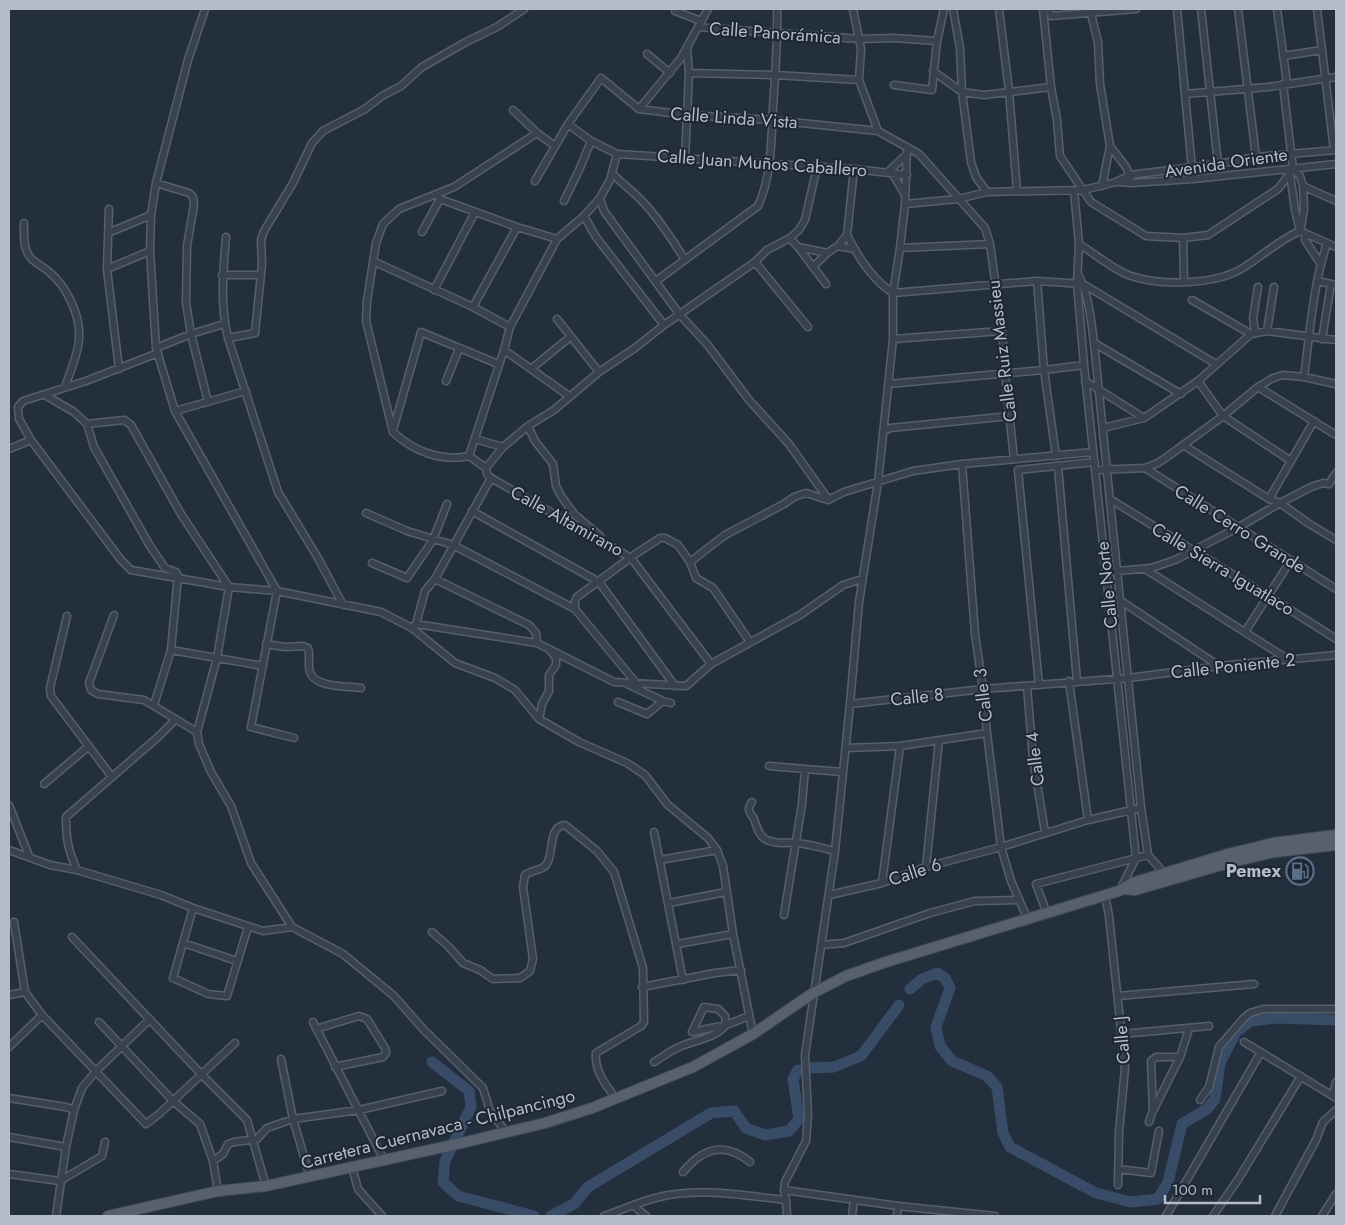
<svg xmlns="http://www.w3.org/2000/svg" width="1345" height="1225" viewBox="0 0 1345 1225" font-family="Jost,sans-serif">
  <rect width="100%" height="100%" fill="#242f3e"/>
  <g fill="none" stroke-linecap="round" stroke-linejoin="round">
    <path stroke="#394c67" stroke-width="11" d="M910 989 922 979 937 973 945 978 950 988 936 1027 940 1046 952 1061 987 1076 997 1087 1003 1133 1010 1147 1096 1193 1131 1202 1158 1199 1168 1182 1182 1124 1207 1109 1215 1099 1220 1063 1236 1032 1251 1021 1276 1018 1336 1020
      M432 1062 469 1091 471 1107 445 1161 443 1182 458 1196 534 1216
      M809 1068 834 1067 861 1056 899 1005
      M551 1216 574 1204 588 1187 711 1113 734 1111 746 1128 765 1135 789 1131 799 1119 793 1079 798 1070"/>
    <g stroke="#565f6c" stroke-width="9">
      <path id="minor" d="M205 9 188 60 156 183 151 215 150 251 156 348 175 411 277 591 251 727 294 738
        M853 9 861 49 859 80 878 131 919 154 985 228 990 244 1002 331 1005 373 1014 459
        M953 9 960 48 962 92 971 162 976 177 987 192
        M999 9 1009 91 1017 191
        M1043 9 1051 87 1057 120 1060 156 1091 202 1146 236 1183 238 1208 235 1278 189 1293 169
        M1049 9 1051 16 1136 9
        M1177 9 1193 179
        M1201 9 1218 164
        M1238 9 1256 157
        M1277 9 1287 83
        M1317 9 1334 150
        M675 11 701 21
        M1091 14 1098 42 1100 84 1110 146 1102 186
        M698 27 860 39 894 38 937 41
        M647 54 670 73
        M1283 56 1322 50
        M933 71 962 92 984 95 1051 87
        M689 73 775 75 859 80
        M1283 84 1293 169
        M894 85 932 90 937 41 944 9
        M1185 94 1268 87 1336 77
        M639 109 681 58 708 9
        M513 110 537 133 555 146
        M568 124 591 141 617 154 854 169 907 175
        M1110 146 1126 167 1131 180
        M685 158 689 73 687 48
        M1293 169 1300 176 1303 186 1336 201
        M888 172 907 154
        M612 173C621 183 632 190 641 200 658 217 672 239 685 260
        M892 173 905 195
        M1290 174 1295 210 1300 231
        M535 181 568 124 601 78 639 109 687 115 772 120 878 131
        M1118 182 1131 183 1193 179 1336 164
        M156 183 189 193 193 197 194 205 187 246 186 303 191 334 208 402
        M1074 191 1079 244 1077 283 1084 365 1136 858 1120 890
        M437 194 440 199 517 227 557 239
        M600 198 604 211 680 315 707 344 749 400 789 444 828 499
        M564 201 580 168 591 141
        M905 204 958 199 987 192 1083 190 1116 182 1130 175 1218 164 1256 157 1336 150
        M109 209 107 269 119 369
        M584 216 596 237 664 325
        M24 223C24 233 23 245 28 254 32 262 41 265 48 271 66 285 81 315 79 339 78 355 70 372 65 387
        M1301 227 1304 209 1303 186
        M422 232 440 199
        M108 233 151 215
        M1305 233V240L1320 263
        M847 235C858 257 872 280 893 293L1037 281 1083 284 1216 364
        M226 237C223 272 220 305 228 338L278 492 318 558 343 605
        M790 238 798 247 827 253
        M1183 238 1184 282
        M1079 244C1094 253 1115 271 1131 276 1161 286 1215 285 1243 268 1262 256 1279 240 1300 231L1336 247
        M838 246 855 249
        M798 247 826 284
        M900 248 990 244
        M375 262 473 307 510 327
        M755 262 808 327
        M813 267 827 253 838 246 847 235 854 169
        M107 269 150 251
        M1078 274C1089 295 1091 320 1094 343L1141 808 1148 855 1164 873
        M222 275H260
        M656 281 758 206C772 175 771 142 773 108 775 75 778 42 777 9
        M1037 281 1044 370 1056 456
        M1317 281 1336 285
        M434 290 475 212
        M1192 300 1251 334
        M473 307 517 227
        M557 319 599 372
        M1267 331 1274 287
        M1255 333 1253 318 1258 287
        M228 338 255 333 262 264 261 240 264 231 293 183 312 143 323 131 365 109 382 96 401 86 422 67 466 42 497 27 524 9
        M893 339 1002 331
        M1322 339 1331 284
        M1094 343 1181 394
        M156 348 191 334 224 324
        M504 350 569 396
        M158 353 86 381 23 401 18 407 19 419 31 440 121 560 131 570 229 587 277 591 381 612 412 628 455 663 495 678 515 690 539 719 579 742 627 763 645 775 668 805 708 838 717 850 723 866 733 934 753 1034
        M531 369 570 337
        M1304 377C1310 332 1313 286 1327 243
        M446 381 459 349
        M1085 381 1144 418
        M1198 381 1223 416 1291 461
        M888 384 1044 370 1084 365
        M1258 387 1336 435
        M45 395 74 412 87 424 94 447 150 546 165 568 176 572 178 575 171 650 154 705
        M175 411 246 391
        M87 424 124 420 131 425 181 514 229 587 217 658 197 732 199 744 211 772 231 806 251 863 292 927
        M528 426 535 441 553 464 556 486 561 496 575 515 600 536
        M1103 428 1144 418 1198 381 1251 334 1267 331 1336 340
        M393 430 421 332 498 364
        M883 432 890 428 1010 416
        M475 439 503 447
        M1183 445 1269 499 1280 503 1308 523 1336 540
        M9 449 31 440
        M469 456C441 462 413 451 393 432L366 321 367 301 376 243 383 224 399 209 454 187 537 133
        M469 456 504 350 510 327 557 239 584 216 600 198 610 180 617 154
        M469 456 486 468
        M962 464 975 634 983 689 987 733 1001 847 1011 881 1028 920
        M1058 467 1077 681
        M1145 468 1336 589
        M1096 470 1145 468 1158 463 1171 454 1223 416 1258 387 1273 378 1283 375 1304 377 1336 384
        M1329 484 1336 473
        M1110 499C1185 546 1262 591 1336 639
        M1269 499 1314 421
        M472 511 599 582 675 686
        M366 513 407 531 453 545 575 609 636 683
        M690 562 725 535 784 504 794 497 806 493 828 500 844 492 913 471 962 464 1093 452
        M372 563 407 578 433 540 447 504
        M1145 569 1289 660
        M1106 572 1151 568 1175 560 1239 527 1280 503 1311 487 1323 483 1329 484
        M435 579 529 625 536 633 537 643
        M1121 601 1219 666
        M575 609V601L577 597 637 553 660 538H665L678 545 690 562 696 578 713 588 750 642
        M114 615 89 683 91 690 98 694 144 700 197 732
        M67 616 50 688 51 696 112 777
        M416 624 425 591 435 579 491 478
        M412 628 416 624 537 643 614 682 686 686 711 664 800 615 843 585 862 579
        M1245 632 1291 560
        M266 644 285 647 303 646 308 648C311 656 307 664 310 672 315 688 347 686 361 688
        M171 650 263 666
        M711 664 631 558 491 478 487 474 486 468 503 447 528 426 554 410 599 372 635 348 664 325 755 262 767 250 790 238 799 230 805 220 817 167
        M1069 681 1088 820
        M627 684 663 701 671 703
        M1039 685 1018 470 1095 462
        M1027 686 1033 759 1045 832
        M618 702 647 714 663 701
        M850 704 983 689 1129 678 1219 666 1336 655
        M539 719 542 704 549 691V675L556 665V658L549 649
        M846 748 900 746 987 733
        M769 766 842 772
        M44 784 89 746
        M752 802C746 810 750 812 754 819 757 827 758 834 765 839 774 845 786 842 796 843 809 844 822 848 835 851
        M9 805 29 856
        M654 832 683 980
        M9 850 50 865 77 870 161 895 193 908 263 931 292 927 343 954 394 996 423 1029 483 1088 490 1111 506 1132
        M660 860 717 850
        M926 867 939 740
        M77 870C68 850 66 839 66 817L158 737 176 719
        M882 883 900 746
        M829 895 882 883 926 867 1001 847 1088 820 1141 808
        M1105 895 1109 916 1125 1068 1119 1132 1118 1185
        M669 903 726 892
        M193 908 173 978 208 994 227 996 248 927
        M1047 914 1036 884 1148 855
        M784 915 802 804 805 769
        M14 922 25 992 42 1015 146 1124 159 1114 235 1043
        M432 932 449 947 463 963 480 970 493 979 520 978 530 971 533 959 523 887 525 875C531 870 541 871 546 865 555 853 547 827 565 825L597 851 614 872 643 968 644 1022 641 1026 596 1053C594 1071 606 1085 616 1099
        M72 937 201 1074 247 1120 266 1186
        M183 943 237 961
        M677 944 733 934
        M821 945 844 943 930 913 975 901 1019 900
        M642 987 715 973 741 970
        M9 995 25 992
        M1118 996 1254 984
        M99 1022 173 1101 200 1124 213 1161
        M313 1022 384 1160
        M316 1029 359 1016 367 1019 385 1048 386 1053 383 1057 335 1067
        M692 1032 726 1025 749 1016
        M1122 1034 1209 1026
        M1244 1042 1336 1098
        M9 1047 42 1015
        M281 1059 293 1119 310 1177
        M654 1062C661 1058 667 1053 675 1049 691 1040 714 1040 726 1025L725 1016 718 1009 704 1007 692 1032
        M1333 1095 1336 1082
        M9 1098 66 1107 74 1110
        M1200 1100 1209 1087 1219 1047 1244 1018 1250 1013 1263 1009H1336
        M1154 1109 1180 1057 1189 1029
        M1149 1122 1153 1110 1151 1061 1156 1057H1180
        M9 1137 66 1147
        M352 1167 358 1189 382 1216
        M1118 1169 1151 1173 1159 1131
        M683 1172C703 1148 724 1141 750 1162
        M9 1174 60 1181 102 1156 105 1142
        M784 1190 898 1206 995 1216
        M218 1191 213 1161 223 1154 228 1144 234 1142 257 1139 267 1128 293 1119 359 1110 442 1091
        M634 1206 646 1216
        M56 1216 66 1147 74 1110 82 1088 96 1071 150 1019
        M604 1216C622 1210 641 1201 659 1197 700 1187 746 1196 786 1200
        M787 1216 786 1200 784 1190 785 1182 806 1141 808 1115 805 1055 835 851 850 704 859 602 878 482 893 339V293L900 248 905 204 907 147
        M852 1216 854 1200
        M897 1216 898 1206
        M1166 1216 1261 1052
        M1213 1216 1239 1178 1301 1076
        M1275 1216 1316 1140 1323 1122 1336 1110
        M1322 1216 1336 1194"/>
    </g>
    <g stroke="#414a57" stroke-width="12">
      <path id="primary" d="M1124 889 1135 890 1232 862 1275 852 1336 845
        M108 1216 218 1191 266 1186 466 1142 545 1123 592 1108 693 1067 753 1034 813 993 846 976 886 962 1119 891 1132 883 1228 854 1273 843 1336 835"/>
    </g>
    <use href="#minor" stroke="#38414e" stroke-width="6"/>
    <use href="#primary" stroke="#56606e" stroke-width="10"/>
  </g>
  <defs>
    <g id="fuel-ring" transform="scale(1.4375)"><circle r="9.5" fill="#1d2633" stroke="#5c6f8a" stroke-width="1.5"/><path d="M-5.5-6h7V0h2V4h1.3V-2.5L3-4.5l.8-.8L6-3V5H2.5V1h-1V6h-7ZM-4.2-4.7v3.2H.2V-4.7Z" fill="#5c6f8a"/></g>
  </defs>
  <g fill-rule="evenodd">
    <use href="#fuel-ring" x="1300" y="871"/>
  </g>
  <g text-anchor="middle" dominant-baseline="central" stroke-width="4" stroke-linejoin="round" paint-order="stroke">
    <g font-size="18" fill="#b4bcc9" stroke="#1d2633">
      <text transform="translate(775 33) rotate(4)">Calle Panorámica</text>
      <text transform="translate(734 118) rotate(4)">Calle Linda Vista</text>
      <text transform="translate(762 163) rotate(4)">Calle Juan Muños Caballero</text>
      <text transform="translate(1226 163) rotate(-8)">Avenida Oriente</text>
      <text transform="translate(1002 351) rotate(-97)">Calle Ruiz Massieu</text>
      <text transform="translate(567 521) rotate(29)">Calle Altamirano</text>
      <text transform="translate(1240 529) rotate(32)">Calle Cerro Grande</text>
      <text transform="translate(1223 569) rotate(31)">Calle Sierra Iguatlaco</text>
      <text transform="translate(1107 585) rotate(-96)">Calle Norte</text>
      <text transform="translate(1233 666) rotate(-6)">Calle Poniente 2</text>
      <text transform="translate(983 695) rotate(-97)">Calle 3</text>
      <text transform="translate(917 697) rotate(-6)">Calle 8</text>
      <text transform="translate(1035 759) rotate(-97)">Calle 4</text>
      <text transform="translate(915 872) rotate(-18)">Calle 6</text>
      <text transform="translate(1122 1040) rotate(-95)">Calle J</text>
      <text transform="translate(438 1129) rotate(-14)">Carretera Cuernavaca - Chilpancingo</text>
    </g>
    <g font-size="18" font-weight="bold" fill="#b4bcc9" stroke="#1d2633" text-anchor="end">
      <text x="1281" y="871">Pemex</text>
    </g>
  </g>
  <rect width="1345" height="1225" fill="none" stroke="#b4bcc9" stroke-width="20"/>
  <path d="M1165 1195v8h95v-8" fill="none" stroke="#b4bcc9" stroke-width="2.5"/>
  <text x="1172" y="1195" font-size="15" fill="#b4bcc9" stroke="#1d2633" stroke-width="4" paint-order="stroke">100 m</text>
</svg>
